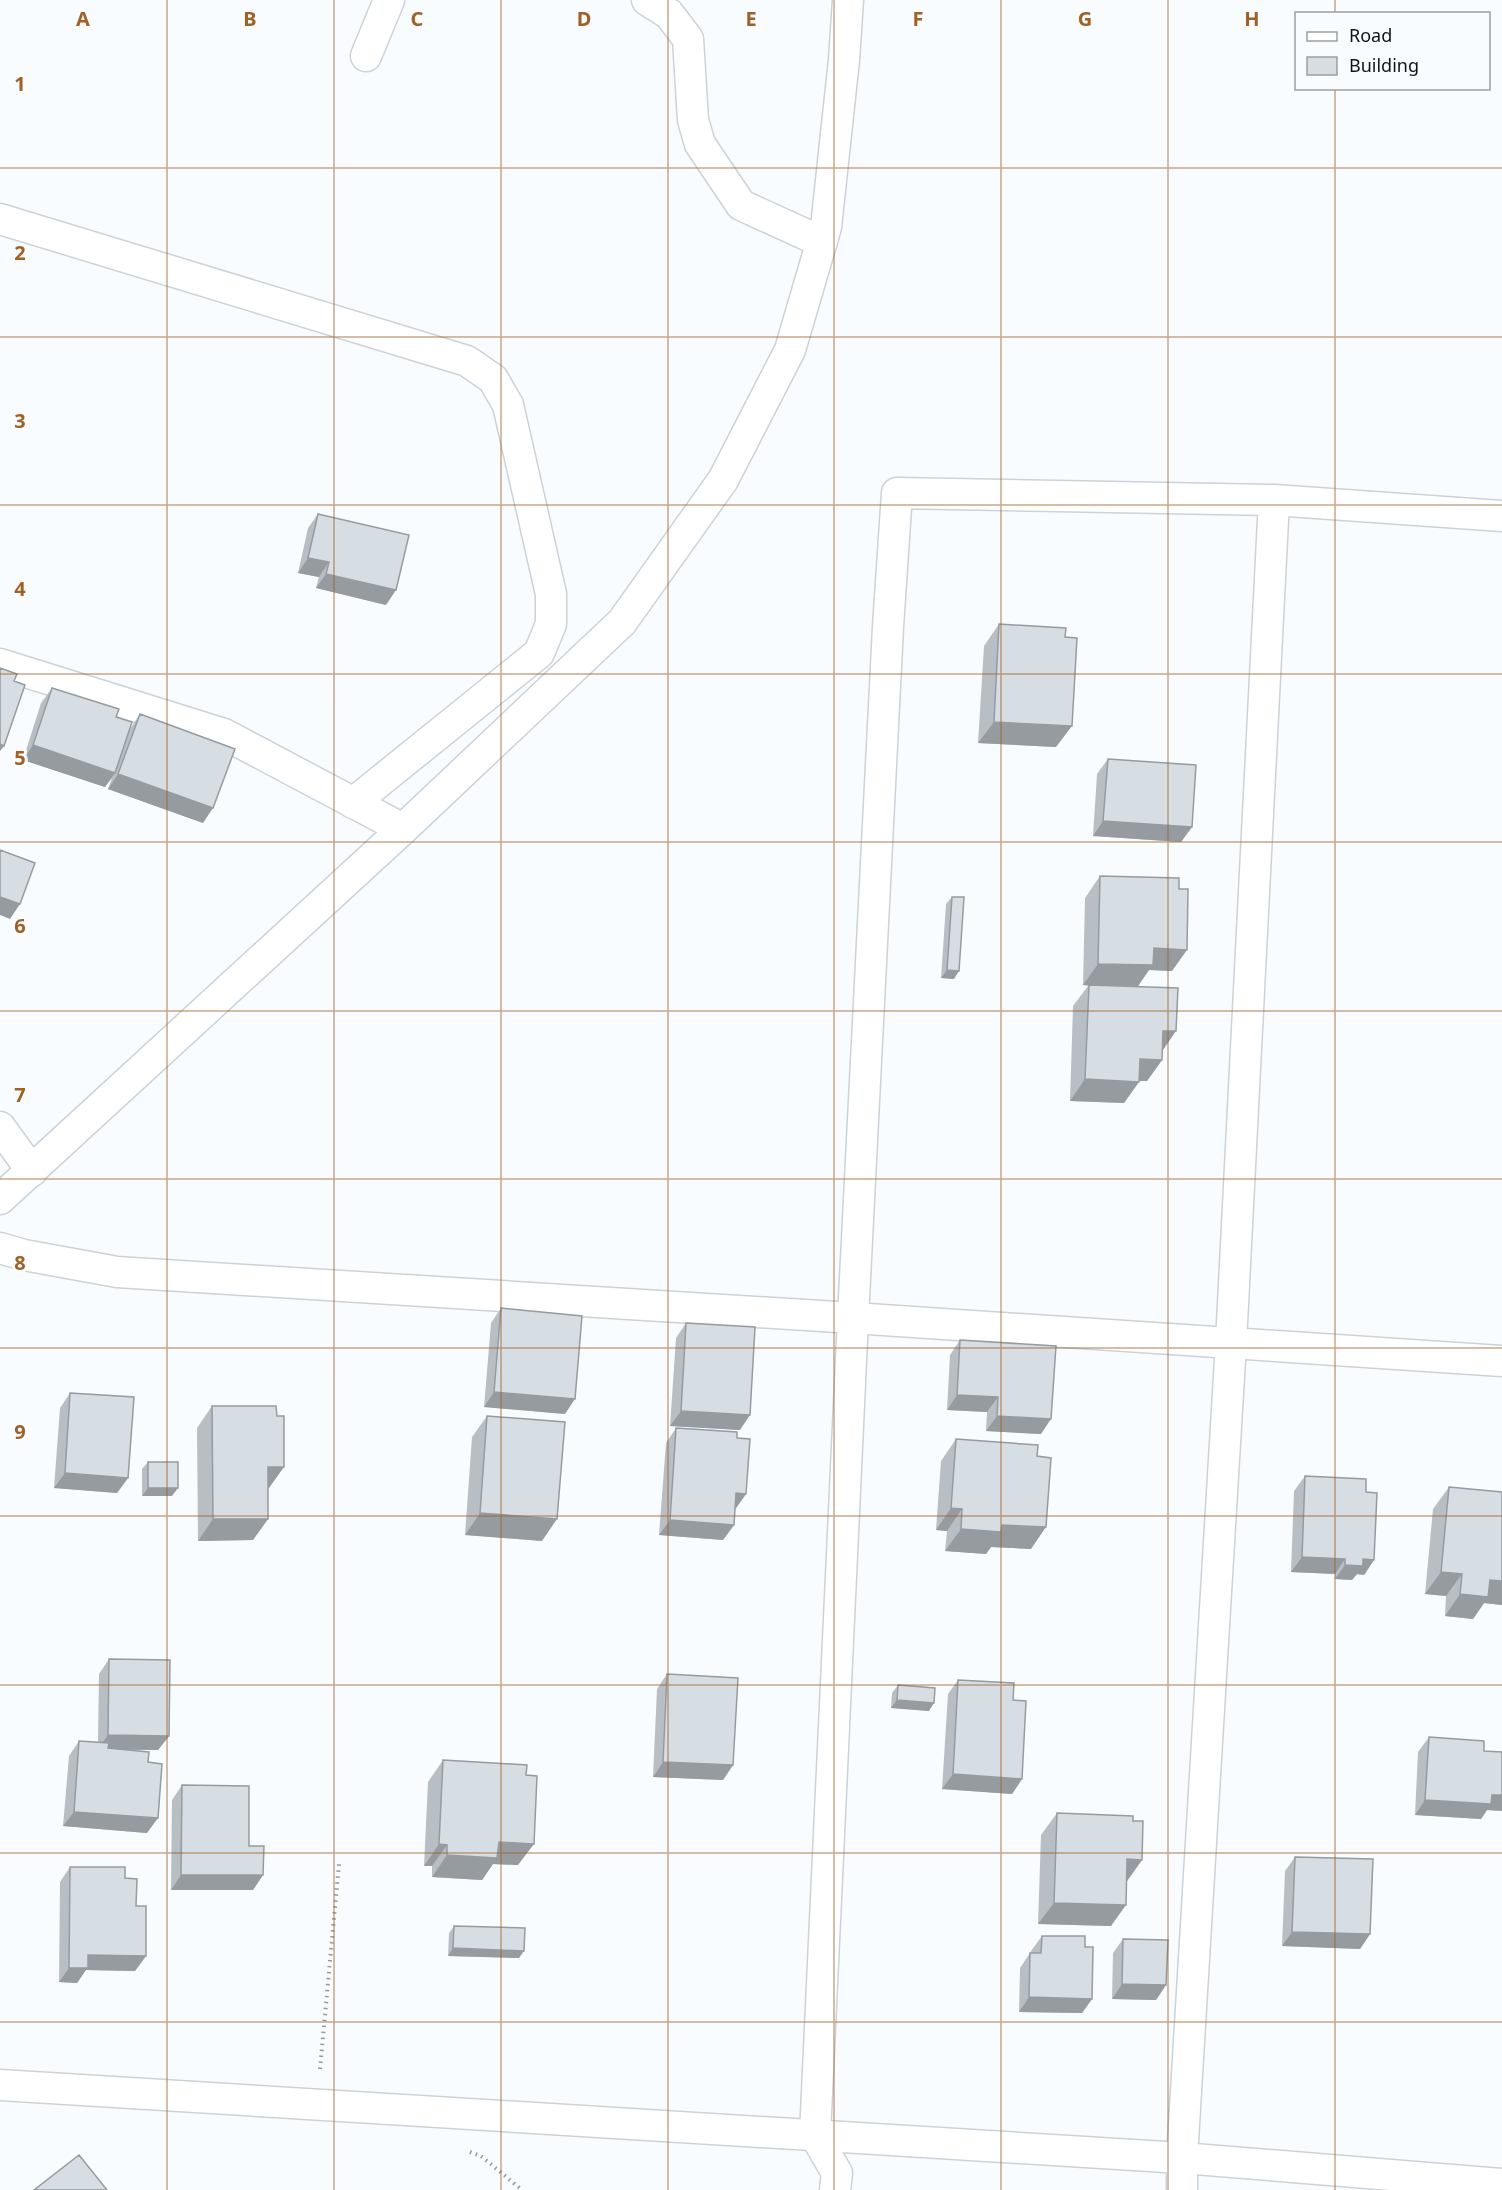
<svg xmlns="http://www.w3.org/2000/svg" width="1502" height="2190" viewBox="0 0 1502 2190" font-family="'Noto Sans',sans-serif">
  <rect width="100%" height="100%" fill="#f9fcff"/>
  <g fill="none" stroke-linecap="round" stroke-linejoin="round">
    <g stroke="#cad3d9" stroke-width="33">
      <path id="minor" d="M647 0 669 14 688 39 693 120 700 144 741 205 822 242
        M366 56 389 0
        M0 219 467 361 493 379 508 405 551 594V624L539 653 353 803
        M0 664 224 734 403 829
        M0 1127 32 1171
        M0 1199 403 829 622 622 723 480 790 350 826 227 844 60 848 0
        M0 1248 24 1255 117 1272 853 1318 1502 1361
        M0 2085 1182 2158 1502 2184
        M835 2190 837 2173 815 2135 853 1318 888 627 897 493 1274 500 1502 516
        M1182 2190V2158L1231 1343 1274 500"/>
    </g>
    <path stroke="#96989b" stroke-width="4" stroke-dasharray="1.5 4.5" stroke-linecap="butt" d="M320 2069 339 1864
      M470 2152 481 2156 522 2190"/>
    <use href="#minor" stroke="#fff" stroke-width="30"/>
  </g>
  <path fill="#b8bfc4" d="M318 514 386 605 316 588 319 577 298 573 308 528Z
    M999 624 1056 747 978 743 984 646Z
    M52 688 116 717 130 729 140 714 203 823 108 789 112 778 105 787 23 760 41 703Z
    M1108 759 1192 827 1181 842 1093 836 1097 774Z
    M1100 876 1172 971 1149 970 1138 986 1162 1051V1060L1147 1081H1139L1124 1103 1070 1101 1073 1006 1088 986 1083 985 1085 898Z
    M952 897 954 979 941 978 946 904Z
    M501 1308 565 1414 484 1407 491 1323Z
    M686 1323 740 1430 670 1426 676 1338Z
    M960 1340 1041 1434 986 1431 987 1412 947 1410 950 1355Z
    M70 1393 128 1478 117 1493 54 1488 60 1408Z
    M212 1406 269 1488H268V1519L253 1540 198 1541 197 1428Z
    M487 1416 542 1541 465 1535 472 1437Z
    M676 1428 737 1438 746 1494 736 1508H735L734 1525 723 1540 659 1535 666 1443Z
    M956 1439 1031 1549 991 1547 986 1554 945 1551 947 1531 936 1530 941 1461Z
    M148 1462 172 1496H142V1469Z
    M1305 1476 1366 1492 1374 1560 1364 1575 1357 1574 1352 1580 1335 1579V1574L1291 1572 1294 1491Z
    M1449 1487 1502 1492V1605L1484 1603 1473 1619 1445 1616 1446 1596 1425 1594 1433 1509Z
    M109 1659 169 1736 158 1750H127L147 1833 63 1826 69 1756 79 1741 98 1742 99 1674Z
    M667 1674 733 1765 723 1780 653 1777 657 1689Z
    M958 1680 1013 1700 1022 1779 1012 1794 942 1789 948 1694Z
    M898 1685 929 1711 891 1708 892 1693Z
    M1429 1737 1484 1751 1502 1752V1811L1487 1810 1481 1819 1415 1815 1418 1752Z
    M443 1760 518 1865 493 1864 482 1880 432 1877V1866H424L428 1782Z
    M182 1785 249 1846 263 1875 253 1890H171L172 1800Z
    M1057 1813 1133 1821 1142 1860 1127 1881 1111 1926 1038 1924 1041 1835Z
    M1295 1857 1370 1934 1360 1949 1282 1946 1285 1871Z
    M70 1867 125 1878 136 1906 146 1956 135 1971 86 1970 77 1983 59 1982 60 1882Z
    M454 1926 519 1958 448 1956 449 1933Z
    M1042 1936 1085 1947 1092 1999 1082 2013 1019 2012 1020 1968 1030 1953H1031V1951Z
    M1123 1939 1166 1985 1156 2000 1112 1999 1113 1953Z"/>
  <path fill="#969ba0" d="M308 558 329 562 319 577 298 573Z
    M326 574 396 590 386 605 316 588Z
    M994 722 1072 726 1056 747 978 743Z
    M0 744 4 746 0 751Z
    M33 745 115 773 105 787 23 760Z
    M118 774 213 808 203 823 108 789Z
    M1103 821 1192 827 1181 842 1093 836Z
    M0 897 20 904 10 919 0 915Z
    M1154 948 1187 950 1172 971 1149 970 1138 986 1083 985 1098 964Z
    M947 970 959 971 954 979 941 978Z
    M1163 1031H1176L1161 1053Z
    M1140 1059 1162 1060 1147 1081H1124Z
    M1085 1079 1139 1082 1124 1103 1070 1101Z
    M494 1392 575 1399 565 1414 484 1407Z
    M957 1395 998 1397 987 1412 947 1410Z
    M681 1411 750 1415 740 1430 670 1426Z
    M997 1416 1051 1419 1041 1434 986 1431Z
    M268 1467H284L269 1488H252Z
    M65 1473 128 1478 117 1493 54 1488Z
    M148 1488H178L172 1496H142Z
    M736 1493 746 1494 736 1508H725Z
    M951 1508 962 1509 947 1531 936 1530Z
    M480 1513 557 1519 542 1541 465 1535Z
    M213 1519H268L253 1540 198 1541Z
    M670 1520 734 1525 723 1540 659 1535Z
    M1002 1525 1046 1527 1031 1549 991 1547 986 1554 945 1551 961 1529Z
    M1302 1557 1345 1559 1335 1574 1291 1572Z
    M1363 1559 1374 1560 1364 1575 1357 1574 1352 1580 1335 1579 1345 1565Z
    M1441 1572 1462 1574 1446 1596 1425 1594Z
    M1490 1580 1502 1581V1605L1484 1603 1473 1619 1445 1616 1460 1594Z
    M897 1700 934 1703 929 1711 891 1708Z
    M108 1735 169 1736 158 1750 98 1749Z
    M663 1762 733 1765 723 1780 653 1777Z
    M953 1774 1022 1779 1012 1794 942 1789Z
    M1492 1795H1502V1811L1487 1810 1481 1819 1415 1815 1425 1800Z
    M74 1812 158 1818 147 1833 63 1826Z
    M499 1842 534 1844 518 1865 493 1864 482 1880 432 1877 447 1855Z
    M439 1844 447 1845 432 1866H424Z
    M1127 1859 1142 1860 1127 1881Z
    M181 1875H263L253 1890H171Z
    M1054 1903 1126 1905 1111 1926 1038 1924Z
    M1292 1932 1370 1934 1360 1949 1282 1946Z
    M453 1948 524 1951 519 1958 448 1956Z
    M88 1955 146 1956 135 1971 86 1970 77 1983 59 1982 69 1968Z
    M1122 1984 1166 1985 1156 2000 1112 1999Z
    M1029 1997 1092 1999 1082 2013 1019 2012Z"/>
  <path fill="#d6dee4" stroke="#969ba0" stroke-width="1.5" d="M318 514 409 535 396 590 326 574 329 562 308 558Z
    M999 624 1066 628 1065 637 1077 638 1072 726 994 722Z
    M0 668 17 674 14 681 25 685 4 746 0 744Z
    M52 688 119 709 116 717 132 722 115 773 33 745Z
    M140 714 235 749 213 808 118 774Z
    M1108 759 1196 765 1192 827 1103 821Z
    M0 850 35 863 20 904 0 897Z
    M1100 876 1179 878V889H1188L1187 950 1154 948 1153 965 1098 964Z
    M952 897H964L959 971 947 970Z
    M1089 985 1178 988 1176 1031H1163L1162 1060 1140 1059 1139 1082 1085 1079Z
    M501 1308 582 1316 575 1399 494 1392Z
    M686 1323 755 1327 750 1415 681 1411Z
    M960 1340 1056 1346 1051 1419 997 1416 998 1397 957 1395Z
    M70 1393 134 1397 128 1478 65 1473Z
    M212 1406H276L277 1416H284V1467H268V1519H213Z
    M487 1416 565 1422 557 1519 480 1513Z
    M676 1428 737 1432V1438L750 1439 746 1494 736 1493 734 1525 670 1520Z
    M956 1439 1038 1445 1037 1456 1051 1458 1046 1527 1002 1525 1001 1532 961 1529 962 1509 951 1508Z
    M148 1462H178V1488H148Z
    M1305 1476 1366 1479V1492L1377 1493 1374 1560 1363 1559V1566L1345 1565V1559L1302 1557Z
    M1449 1487 1502 1492V1581L1490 1580 1488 1597 1460 1594 1462 1574 1441 1572Z
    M109 1659 170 1660 169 1736 108 1735Z
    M667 1674 738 1678 733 1765 663 1762Z
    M958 1680 1014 1683 1013 1700 1026 1701 1022 1779 953 1774Z
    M898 1685 935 1688 934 1703 897 1700Z
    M1429 1737 1484 1741V1751L1502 1752V1795H1492L1491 1804 1425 1800Z
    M79 1741 109 1743 108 1748 149 1752 148 1762 162 1764 158 1818 74 1812Z
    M443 1760 527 1765 526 1775 537 1776 534 1844 499 1842 497 1858 447 1855V1845L439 1844Z
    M182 1785 249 1786V1846H264L263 1875H181Z
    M1057 1813 1133 1816V1821H1143L1142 1860 1127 1859 1126 1905 1054 1903Z
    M1295 1857 1373 1859 1370 1934 1292 1932Z
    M70 1867H125V1878L137 1879 136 1906H146V1956L88 1955V1968H69Z
    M454 1926 525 1928 524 1951 453 1948Z
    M1042 1936H1085V1947H1093L1092 1999 1029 1997 1030 1953H1041Z
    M1123 1939 1168 1940 1166 1985 1122 1984Z
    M79 2155 107 2190H34Z"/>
  <path fill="none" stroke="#9f6126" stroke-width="1.5" stroke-opacity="0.55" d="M167 0V2190M334 0V2190M501 0V2190M668 0V2190M834 0V2190M1001 0V2190M1168 0V2190M1335 0V14M1335 88V2190M0 168H1502M0 337H1502M0 505H1502M0 674H1502M0 842H1502M0 1011H1502M0 1179H1502M0 1348H1502M0 1516H1502M0 1685H1502M0 1853H1502M0 2022H1502"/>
  <g font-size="20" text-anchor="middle" font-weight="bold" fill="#9f6126" stroke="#f9fcff" stroke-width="6" stroke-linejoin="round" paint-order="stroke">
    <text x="83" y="26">A</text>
    <text x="250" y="26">B</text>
    <text x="417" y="26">C</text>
    <text x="584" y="26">D</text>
    <text x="751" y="26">E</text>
    <text x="918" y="26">F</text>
    <text x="1085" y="26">G</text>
    <text x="1252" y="26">H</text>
    <text x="20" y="91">1</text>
    <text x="20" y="260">2</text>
    <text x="20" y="428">3</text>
    <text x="20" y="596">4</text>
    <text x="20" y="765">5</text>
    <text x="20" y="933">6</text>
    <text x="20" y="1102">7</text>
    <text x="20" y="1270">8</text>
    <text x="20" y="1439">9</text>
  </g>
  <rect x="1295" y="12" width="195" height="78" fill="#f9fcff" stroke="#9c9fa2" stroke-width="1.5"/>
  <rect x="1307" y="32" width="30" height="9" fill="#ffffff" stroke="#9c9fa2" stroke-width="1.5"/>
  <text x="1349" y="42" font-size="18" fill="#111316">Road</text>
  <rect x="1307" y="57" width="30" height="18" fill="#d6dee4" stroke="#9c9fa2" stroke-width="1.5"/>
  <text x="1349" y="72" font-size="18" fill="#111316">Building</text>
</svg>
